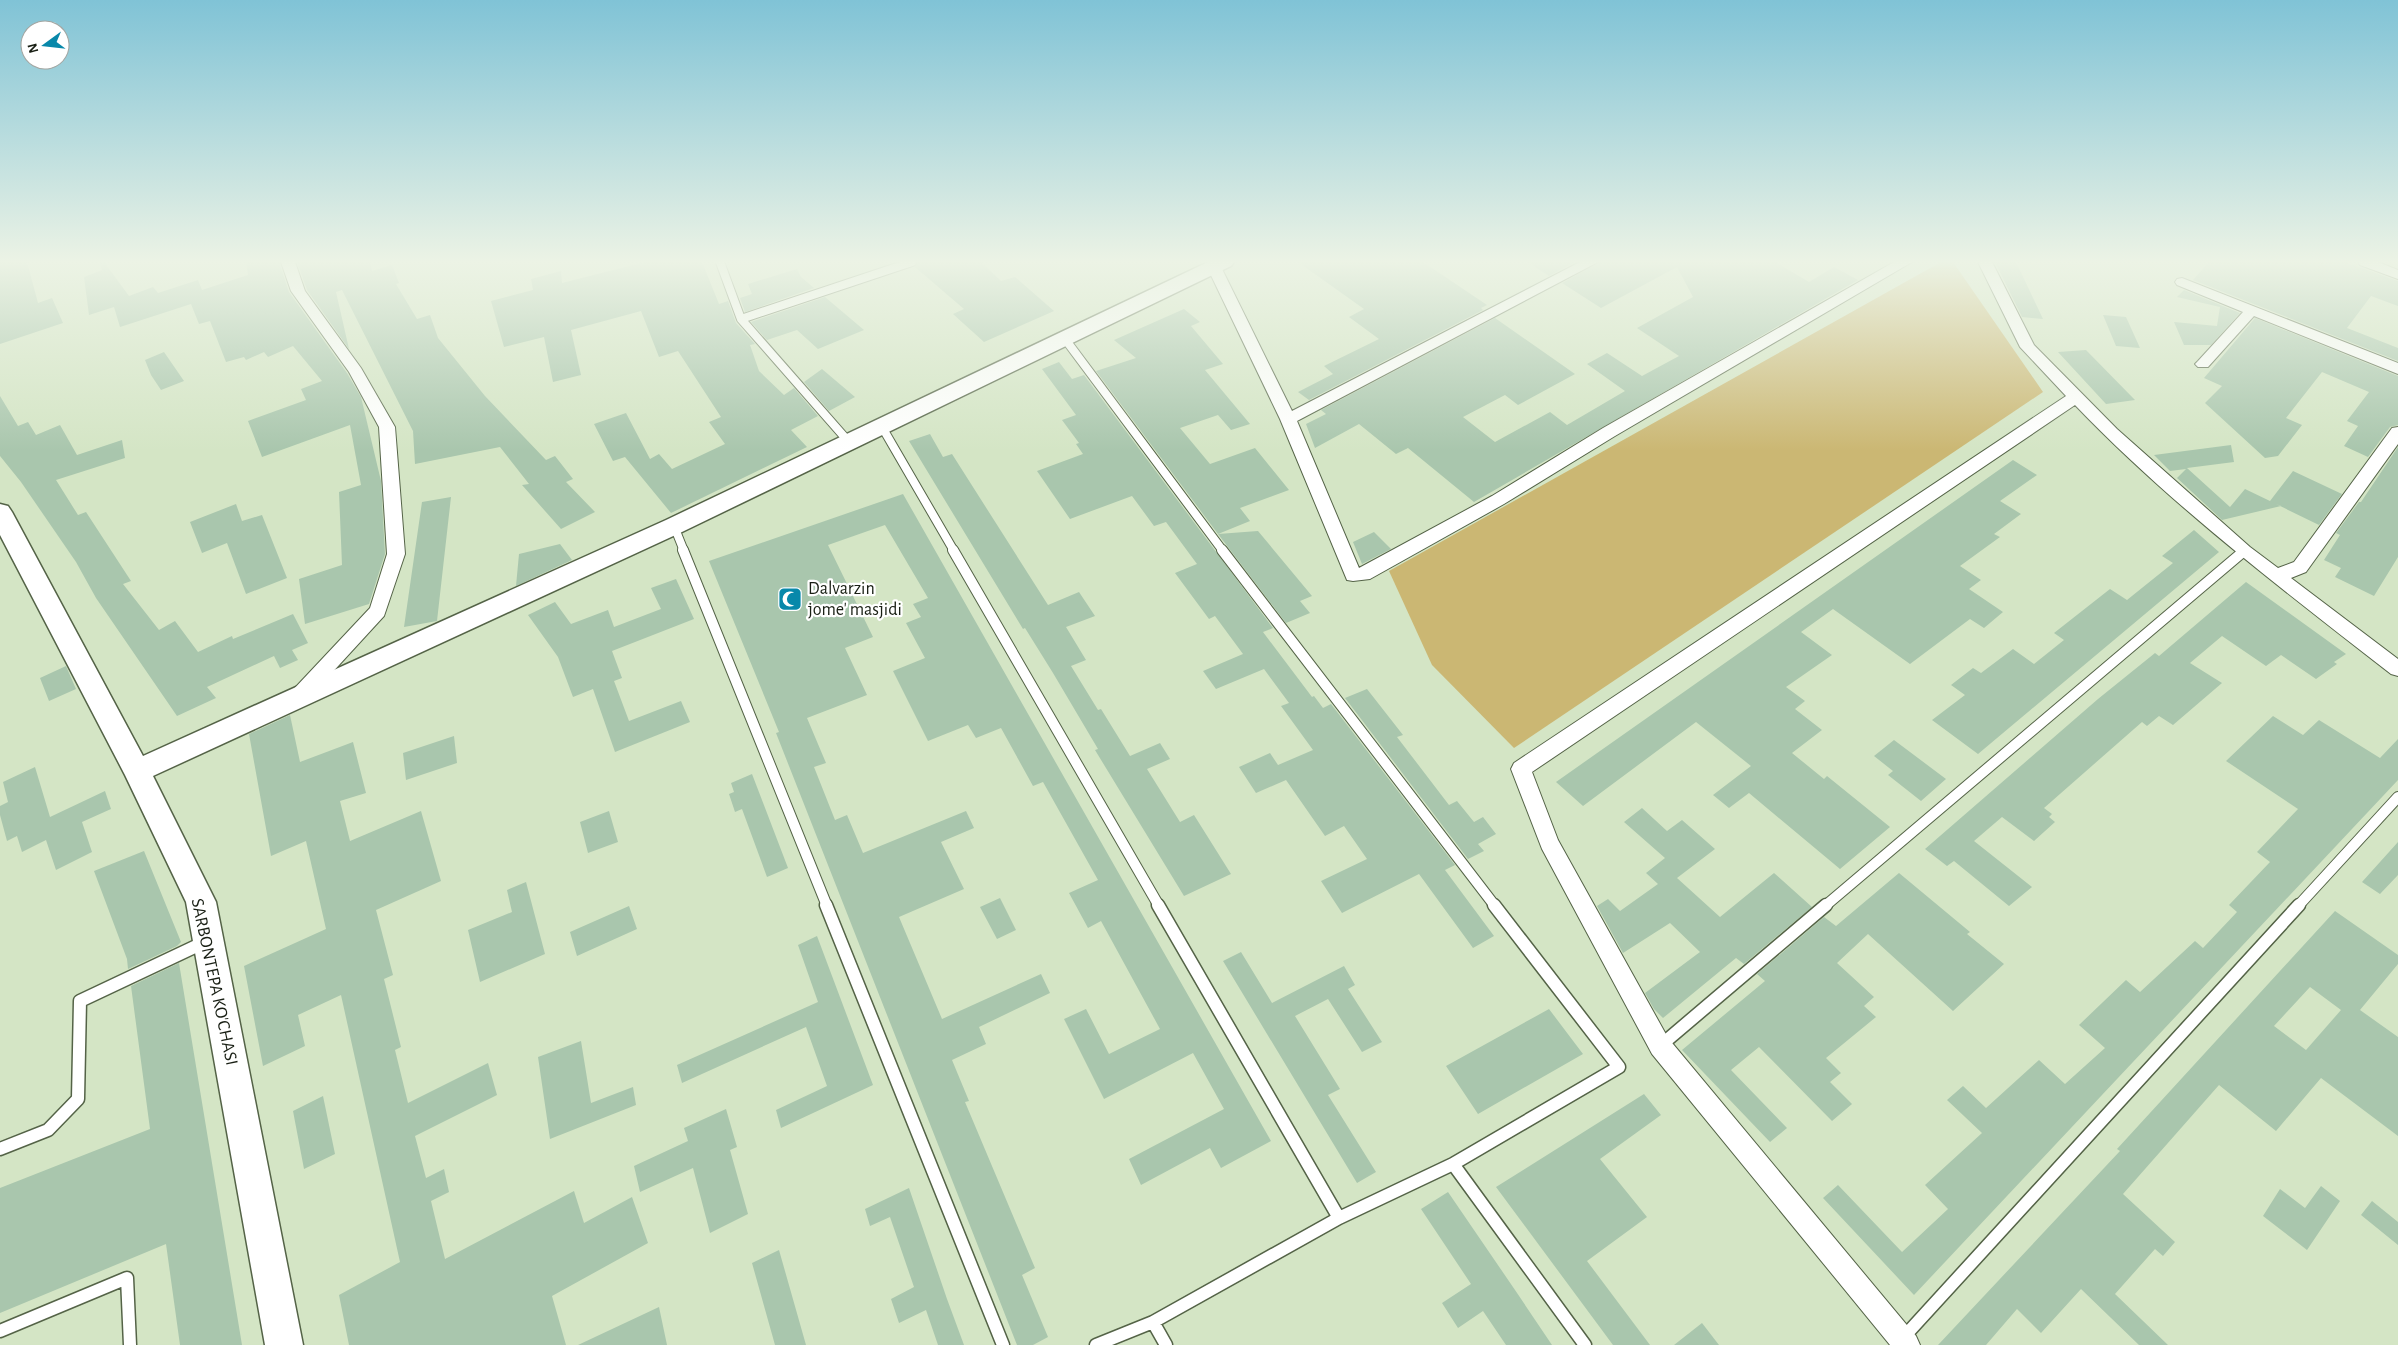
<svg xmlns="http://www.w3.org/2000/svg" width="2398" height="1345" viewBox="0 0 2398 1345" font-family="'Alegreya Sans',sans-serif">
  <rect width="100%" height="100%" fill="#d4e5c5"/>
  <path fill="#cbb773" d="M1941 262H1953L2043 392 1514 748 1432 665 1389 571Z"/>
  <path fill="#a9c6ad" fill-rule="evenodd" d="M0 262H27L38 303 52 298 63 323 0 344Z
    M104 262 129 296 153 287 158 293 198 280 202 290 248 275 246 262H279L289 292 347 373 361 397 381 481 385 554 369 604 305 624 299 579 342 565 339 492 361 485 350 425 262 457 248 421 306 400 301 389 322 381 293 346 268 357 264 352 246 360 244 357 226 362 210 321 199 324 191 304 120 327 114 307 89 315 84 277 102 270 100 263Z
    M297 262H370L372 271 392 265 399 283 396 284 417 319 430 315 438 338 485 396 546 460 555 456 573 479 566 482 595 512 561 529 522 485 529 484 500 447 415 464 413 431 342 290 336 292 349 349 307 290Z
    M645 262H702L719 304 728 301 736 323 755 344 750 345 759 371 784 395 794 388 818 416 791 430 807 447 671 513 625 457 613 461 594 424 626 413 650 459 659 454 672 469 725 444 709 422 721 417 678 351 659 357 641 311 571 330 581 375 553 382 544 337 504 347 491 301 533 290 531 279 561 271 562 283Z
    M918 262H981L1001 281 1015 277 1054 311 984 342 953 314 964 309 915 267Z
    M1298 262H1423L1487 305 1481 308 1483 310 1309 400 1298 392 1333 374 1324 366 1379 339 1349 317 1364 309Z
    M1528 262H1575L1549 276Z
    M1600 262H1775L1809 282 1834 267 1858 280 1474 502 1408 448 1396 454 1359 424 1315 448 1306 424 1326 414 1321 410 1495 318 1575 374 1518 405 1505 395 1463 417 1495 442 1550 412 1567 425 1625 391 1587 364 1607 353 1642 376 1679 356 1637 328 1693 297 1677 267 1601 308 1562 283Z
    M1995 262H2016L2043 319 2022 317Z
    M2209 262H2345L2398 281V306L2371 296 2347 328 2398 348V361L2193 280Z
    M797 269 801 277 814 288 745 312 740 298 752 294 748 284Z
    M2184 290 2240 313 2211 345H2184L2174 322 2217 326 2220 307 2177 297Z
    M825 297 864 330 818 349 797 330 767 340 751 322Z
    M1184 309 1200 322 1191 326 1223 364 1205 370 1250 424 1231 430 1218 415 1180 428 1210 464 1255 448 1289 490 1240 508 1250 521 1218 534 1096 371 1136 358 1114 340Z
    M2103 315 2126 317 2140 348 2116 346Z
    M2255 318 2398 376V425L2390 427 2368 457 2344 446 2358 426 2347 421 2369 392 2322 372 2286 418 2302 425 2278 456 2265 458 2205 403 2222 386 2204 378Z
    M2086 350 2135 400 2106 404 2058 352Z
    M164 352 184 381 161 390 151 375 145 360Z
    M1059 362 1072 379 1084 375 1273 628 1263 632 1312 697 1314 696 1323 708 1331 704 1455 865 1445 870 1494 936 1473 948 1419 874 1342 913 1321 881 1367 859 1344 826 1325 836 1286 780 1256 793 1239 767 1270 753 1278 765 1313 750 1281 706 1289 703 1264 669 1216 689 1203 671 1243 654 1215 616 1209 619 1175 573 1197 564 1166 522 1154 526 1132 496 1070 519 1037 471 1083 454 1076 444 1079 443 1062 420 1076 415 1042 369Z
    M822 369 855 397 829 411 804 382Z
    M0 396 18 426 28 422 36 435 60 425 77 455 122 440 125 458 56 480 78 515 86 512 131 581 123 584 159 630 175 621 198 652 232 636 233 639 293 614 308 643 292 650 298 660 280 668 274 656 207 687 216 698 177 716 96 598 76 562 21 482 0 456Z
    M930 434 943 457 952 454 1048 605 1079 592 1095 616 1066 627 1086 660 1071 666 1098 710 1101 709 1130 756 1160 743 1170 759 1147 769 1180 822 1194 815 1231 874 1184 896 1095 750 1098 749 1053 673 1025 628 1023 629 909 441Z
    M2231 445 2234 462 2187 468 2230 507 2245 489 2270 501 2293 471 2342 494 2319 525 2276 504 2281 506 2222 520 2177 478 2186 469 2170 471 2154 455Z
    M2398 447V557L2374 596 2335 577 2341 568 2324 560 2340 535 2336 533 2359 502H2361Z
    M2013 460 2037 475 2000 501 2021 514 1994 534 2000 537 1960 566 1981 580 1969 589 2003 612 1984 628 1970 619 1910 664 1833 609 1801 632 1832 655 1786 687 1805 701 1795 709 1822 730 1792 753 1824 779 1827 776 1890 827 1840 869 1749 793 1729 808 1713 795 1751 766 1696 722 1583 806 1556 782Z
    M903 494 1271 1141 1221 1168 1210 1148 1141 1185 1129 1159 1224 1109 1193 1053 1104 1099 1064 1019 1086 1009 1109 1054 1160 1029 1101 921 1088 928 1069 893 1098 880 1043 782 1033 786 1001 728 976 738 968 725 928 741 893 671 925 658 906 623 921 617 913 604 928 598 885 525 828 545 873 637 845 648 867 695 807 718 826 763 814 767 835 820 847 815 863 853 966 811 974 828 941 842 964 889 899 917 942 1019 1041 974 1050 993 979 1027 986 1044 952 1060 969 1101 965 1102 1035 1268 1022 1275 1048 1337 1033 1345H1017L776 733 779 732 709 561Z
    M451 497 437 621 404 627 422 502Z
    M236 504 242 521 262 515 287 578 246 594 227 543 202 553 190 522Z
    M2194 530 2219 552 1978 754 1932 720 1965 695 1951 685 1973 668 1981 673 2013 649 2034 664 2064 640 2054 633 2110 589 2127 600 2173 563 2162 556Z
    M1258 531 1312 596 1300 601 1310 613 1286 623 1218 534Z
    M1374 532 1391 549 1362 564 1353 542Z
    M560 544 572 560 516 586 519 554Z
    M676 579 694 619 612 651 622 678 614 681 629 721 681 701 690 722 615 752 593 689 573 697 558 657 528 615 555 602 571 624 608 610 614 627 661 609 651 588Z
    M2246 582 2346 654 2334 662 2337 664 2316 679 2281 655 2266 666 2222 636 2190 663 2222 683 2173 725 2159 716 2147 726 2142 722 2044 808 2052 814 2049 817 2055 822 2034 841 2002 817 1974 841 2032 887 2009 906 1954 861 1947 866 1925 849 2098 699 2155 653 2159 656Z
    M66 666 76 689 49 701 40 678Z
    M1367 689 1403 735 1397 737 1449 805 1457 801 1474 822 1483 817 1496 834 1478 844 1484 851 1468 859 1345 698Z
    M290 715 300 762 353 742 366 793 340 801 350 841 421 811 441 881 376 910 393 975 384 979 401 1047 395 1050 408 1103 488 1063 497 1095 415 1136 426 1178 444 1169 449 1192 431 1201 445 1259 574 1191 584 1223 632 1197 648 1243 552 1296 566 1345H349L339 1295 400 1262 341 995 298 1015 305 1046 263 1066 244 966 326 929 306 841 271 856 249 734Z
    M2273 716 2303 735 2319 720 2380 758 2398 739V780L1914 1295 1823 1198 1838 1185 1902 1252 1948 1209 1925 1185 1982 1133 1947 1100 1963 1086 1986 1108 2039 1060 2065 1084 2105 1048 2079 1025 2126 980 2140 992 2195 941 2203 948 2237 912 2229 905 2270 862 2257 852 2298 809 2226 761Z
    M454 736 457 763 406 780 403 753Z
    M1894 740 1946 779 1921 801 1888 775 1893 771 1874 756Z
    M35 767 50 817 105 791 111 809 82 822 92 852 56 870 46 840 22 852 17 836 7 841 0 815V806L8 802 3 782Z
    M752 774 788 868 767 877 742 809 735 812 729 794 734 792 731 783Z
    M1642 808 1667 831 1682 820 1715 849 1677 878 1720 917 1774 873 1812 907 1744 964 1736 958 1663 1018 1654 1009 1645 993 1700 952 1670 923 1623 953 1597 906 1608 899 1620 911 1658 884 1646 873 1665 858 1624 822Z
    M609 811 618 842 588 853 580 822Z
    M2398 842V875L2380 894 2362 882Z
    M144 851 181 942 177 946 128 969 127 959 94 871Z
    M1899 873 1970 932 1967 934 2004 964 1953 1011 1868 934 1837 963 1874 997 1864 1006 1876 1017 1826 1058 1841 1073 1830 1082 1852 1104 1832 1121 1759 1047 1731 1070 1787 1128 1770 1142 1682 1050 1765 981 1757 974 1824 917 1836 926Z
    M526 882 545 954 480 982 468 930 512 912 507 890Z
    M1000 898 1016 930 997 939 980 907Z
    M629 906 637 929 577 956 570 932Z
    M2335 911 2398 955V964L2360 1010 2398 1037V1136L2321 1078 2276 1131 2219 1085 2123 1194 2175 1242 2163 1256 2155 1249 2115 1294 2168 1345H2139L2081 1289 2041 1333 2017 1309 1986 1345H1938L2120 1151 2117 1149ZM2310 987 2341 1010 2306 1050 2274 1026Z
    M817 936 873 1085 781 1128 776 1110 827 1086 806 1027 682 1083 677 1065 818 1002 798 945Z
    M1241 952 1272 1003 1344 966 1355 985 1348 989 1382 1042 1362 1052 1328 999 1295 1016 1340 1089 1328 1095 1376 1172 1357 1183 1223 961Z
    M179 963 242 1345H180L166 1244 0 1313V1188L150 1129 131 986Z
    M1549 1009 1583 1054 1478 1114 1446 1066Z
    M581 1041 591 1103 633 1087 636 1105 550 1139 538 1057Z
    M1644 1094 1661 1115 1600 1159 1647 1217 1587 1261 1650 1345H1613L1496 1187Z
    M323 1096 335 1154 304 1169 293 1111Z
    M726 1109 737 1147 730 1150 748 1214 710 1233 693 1168 640 1192 634 1166 688 1141 684 1128Z
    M2321 1186 2340 1201 2307 1250 2263 1216 2280 1189 2305 1208Z
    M909 1188 947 1299 964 1345H938L926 1310 899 1323 891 1299 914 1287 890 1217 870 1226 865 1209Z
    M1448 1192 1515 1290 1552 1345H1506L1483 1311 1458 1328 1442 1303 1471 1284 1421 1209Z
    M2372 1201 2398 1222V1245L2361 1215Z
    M779 1250 806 1345H775L752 1263Z
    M659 1307 667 1345H578Z
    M1702 1323 1719 1345H1674Z"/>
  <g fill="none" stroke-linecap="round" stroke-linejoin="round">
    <g stroke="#546347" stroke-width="10">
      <path id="lane-far2" d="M720 262 741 319 848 441
        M741 319 912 262
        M1065 339 1223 551
        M882 427 954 551
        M674 526 684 551"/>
    </g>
    <g stroke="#546347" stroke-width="12">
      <path id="lane-far1" d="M683 550 827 906
        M953 550 1159 906
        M1222 550 1495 906
        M1825 906 2244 551
        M2298 906 2398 797"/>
    </g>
    <g stroke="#546347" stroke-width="15">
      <path id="lane" d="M826 905 1003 1345
        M1158 905 1339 1218
        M1660 1046 1826 905
        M0 1149 48 1130 78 1099 80 1001 205 942
        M1453 1164 1585 1345
        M1153 1322 1166 1345
        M0 1331 127 1278 130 1345
        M1902 1339 2299 905
        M1096 1345 1153 1322 1339 1218 1453 1164 1619 1067 1494 905"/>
    </g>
    <g stroke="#546347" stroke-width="2">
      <path id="street" d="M281 262H295L305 291 361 368 395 427 405 554 384 616 306 701 299 703 292 701 289 696 292 691 370 608 387 554 379 427 349 372 291 291Z
        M1580 262H1598L1297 421 1359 568 1492 496 1603 428 1894 262H1912L1615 436 1504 504 1370 579 1353 581 1347 580 1280 419 1207 267 1209 264 1214 263 1221 267 1292 411Z
        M1978 262H1992L2034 345 2117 429 2250 547 2278 568 2294 562 2392 428 2398 427V444L2306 572 2291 578 2398 659V676L2391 674C2282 589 2171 505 2075 405L1532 772 1558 840 1668 1038 1916 1336 1920 1345H1890L1652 1054 1542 849 1511 769 1514 763 2066 396 2020 347Z
        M2358 262H2378L2398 270V279L2360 265Z
        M2182 278 2398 363V374L2254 316 2208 367H2198L2195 364 2198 361 2243 312 2177 285 2175 282 2177 279Z"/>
    </g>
    <g stroke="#546347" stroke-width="3">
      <path id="secondary" d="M1208 262H1234L1231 266 682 532 153 776 216 902 303 1345H265L186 902 125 775 0 535V504L8 506 12 512 143 756 666 520Z"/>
    </g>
    <use href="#lane-far2" stroke="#fff" stroke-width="8"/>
    <use href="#lane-far1" stroke="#fff" stroke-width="10"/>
    <use href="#lane" stroke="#fff" stroke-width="12"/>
    <use href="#street" fill="#fff" fill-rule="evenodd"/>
    <use href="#secondary" fill="#fff" fill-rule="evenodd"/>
  </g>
  <linearGradient id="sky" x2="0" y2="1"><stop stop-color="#80c3d6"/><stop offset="0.58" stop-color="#ecf3e5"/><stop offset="1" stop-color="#ecf3e5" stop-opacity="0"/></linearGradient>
  <rect width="2398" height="451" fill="url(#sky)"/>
  <defs>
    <g id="mosque-square" transform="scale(1.25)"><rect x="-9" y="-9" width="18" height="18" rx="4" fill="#0888aa" stroke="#fff"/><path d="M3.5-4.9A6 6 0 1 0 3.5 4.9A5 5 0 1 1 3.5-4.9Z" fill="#fff"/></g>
  </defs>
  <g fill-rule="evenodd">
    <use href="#mosque-square" x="790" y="599"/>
  </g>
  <g text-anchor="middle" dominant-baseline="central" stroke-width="4.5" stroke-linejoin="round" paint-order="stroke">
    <g font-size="18" fill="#191f14" stroke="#fff" text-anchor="start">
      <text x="808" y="589">Dalvarzin<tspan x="808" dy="21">jome' masjidi</tspan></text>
    </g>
    <g font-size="18" fill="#191f14" stroke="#fff">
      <text transform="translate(214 982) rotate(78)">SARBONTEPA KO'CHASI</text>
    </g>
  </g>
  <g transform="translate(45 45) rotate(255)"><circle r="24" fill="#ffffff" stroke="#a3a5a1"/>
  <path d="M0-4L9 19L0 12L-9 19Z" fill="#0888aa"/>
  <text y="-8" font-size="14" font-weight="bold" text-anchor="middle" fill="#191f14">N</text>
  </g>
</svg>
